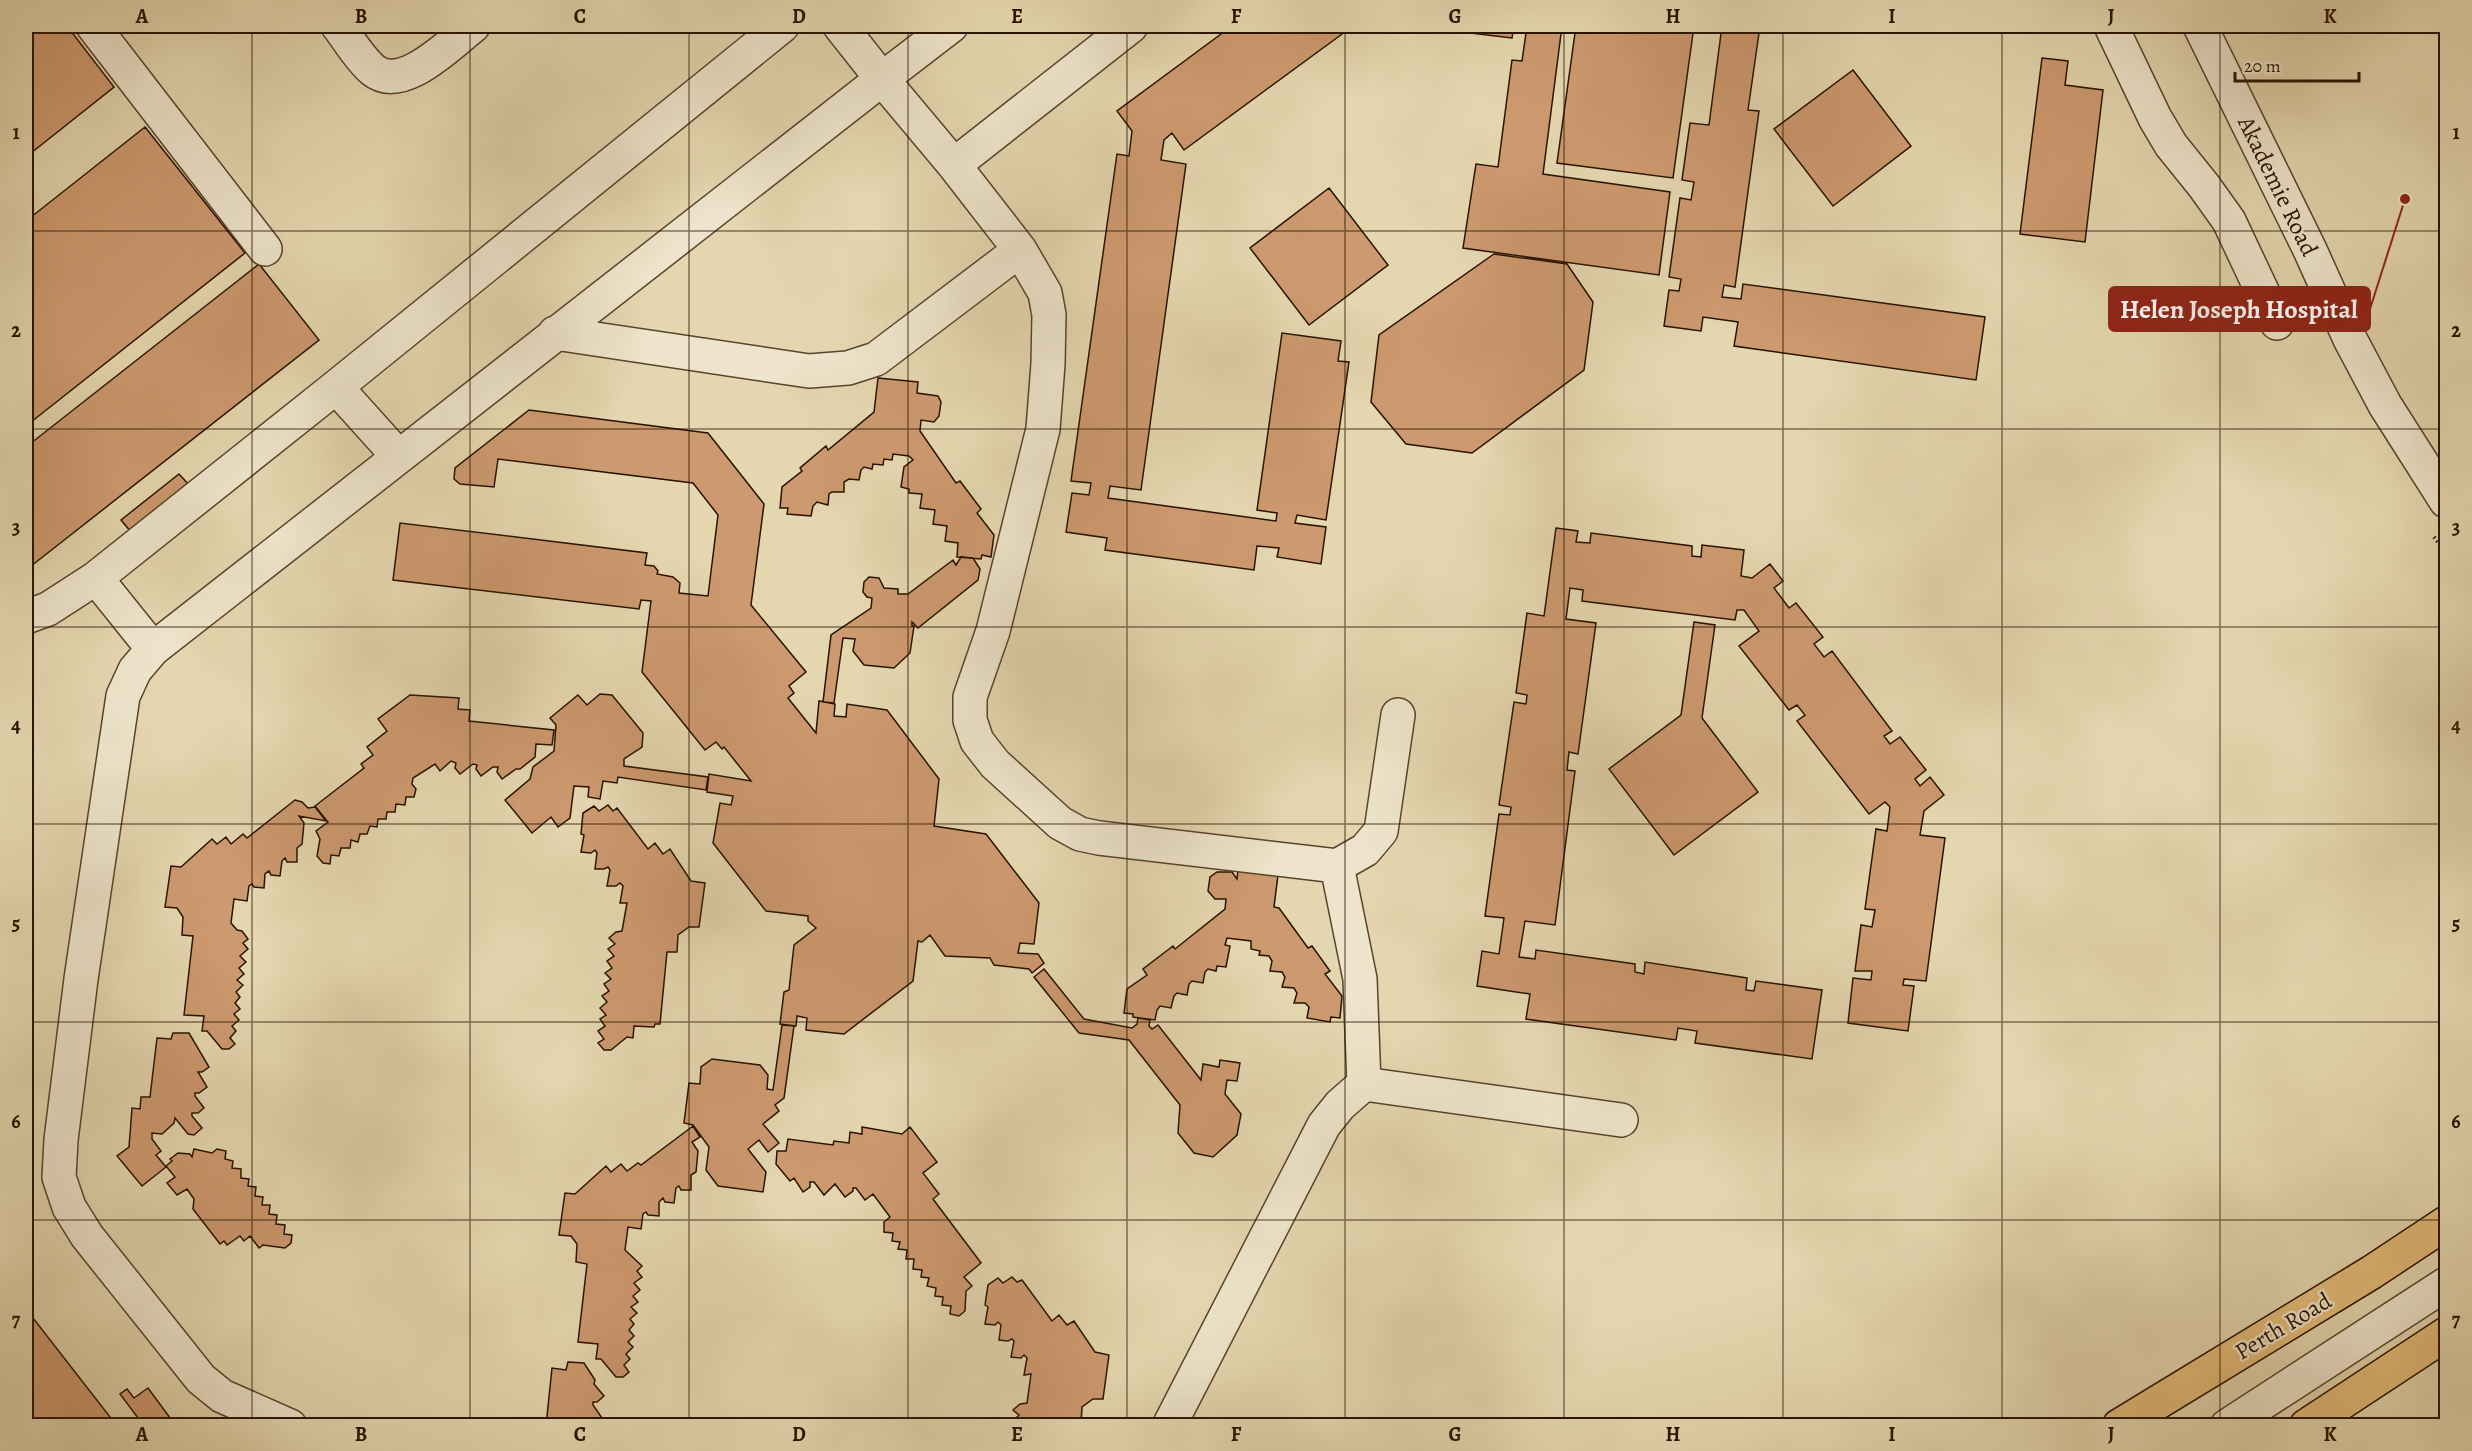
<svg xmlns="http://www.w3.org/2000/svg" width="2472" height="1451" viewBox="0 0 2472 1451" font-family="Alegreya,serif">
  <rect width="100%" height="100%" fill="#e4d6af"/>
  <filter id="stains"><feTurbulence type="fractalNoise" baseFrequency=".00333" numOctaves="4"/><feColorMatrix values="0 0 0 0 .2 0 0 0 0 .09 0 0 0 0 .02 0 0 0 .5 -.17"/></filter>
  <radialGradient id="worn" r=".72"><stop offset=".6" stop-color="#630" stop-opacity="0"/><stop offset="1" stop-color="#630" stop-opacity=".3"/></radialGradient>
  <path fill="#cd996f" stroke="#281300" stroke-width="1.5" d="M26 26H67L114 87 26 157Z
    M1232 26H1353L1184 150 1172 133 1164 140 1161 160 1186 164 1141 490 1110 486 1108 498 1276 521 1277 513 1257 510 1282 333 1341 341 1338 361 1349 362 1326 520 1297 515 1295 523 1326 527 1321 564 1277 557 1279 548 1257 546 1254 570 1105 550 1107 538 1066 532 1072 493 1089 495 1091 483 1071 481 1117 154 1129 156 1132 131 1117 111Z
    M1411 26H1514L1512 38Z
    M1527 26H1562L1543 174 1670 192 1659 275 1463 248 1476 164 1498 167 1512 60 1522 61Z
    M1576 26H1694L1673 178 1557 163Z
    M1722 26H1760L1748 110 1759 111 1735 287 1724 285 1722 297 1741 299 1743 284 1985 317 1976 380 1734 346 1738 322 1703 317 1701 331 1664 326 1669 290 1679 291 1681 279 1669 277 1680 198 1691 200 1694 182 1682 180 1690 123 1709 125Z
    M2042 58 2068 61 2065 85 2103 90 2085 242 2020 234Z
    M1853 70 1911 146 1833 206 1774 129Z
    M145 127 245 253 26 426V221Z
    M1329 188 1388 265 1309 325 1250 248Z
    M1494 254 1567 264 1593 302 1584 370 1472 453 1406 444 1371 402 1379 335Z
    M259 264 319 340 26 570V447Z
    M878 378 918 382 917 393 938 396 941 402 939 416 934 422 921 420 920 431 956 483 960 481 981 509 977 513 994 535 991 557 982 555 981 559 957 557 958 543 945 541 947 526 933 524 935 510 920 508 922 494 909 493V489L901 487 904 467 913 460 909 456 893 454 892 460 884 459 883 465 873 464 872 469 864 467 861 470 859 480 849 479 844 482V492H832L829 494 828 505 817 502 813 506 811 516 787 514 788 508H780L782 487 802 471 800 468 826 446 828 450 874 412Z
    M529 410 708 433 764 504 751 605 806 672 789 686 794 693 788 698 816 733 819 701 835 704 834 716 846 717 847 704 887 710 939 779 934 826 986 834 1039 903 1034 944 1020 943 1018 953 1038 954 1044 963 1032 973 1029 969 994 965 990 958 945 956 930 935 922 942 918 941 913 981 844 1034 806 1030 807 1018 797 1016 796 1026 780 1024 784 992 789 990 794 945 816 928 808 921V916L766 911 713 843 720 803 731 805 733 796 707 792 709 774 751 781 724 747 722 749 716 742 705 750 642 672 651 601 641 600 639 609 393 580 400 523 647 553 645 565 654 566 658 571 657 574 673 577 680 583 679 593 708 596 718 515 693 483 498 459 494 487 460 484 454 479 455 468Z
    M179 474 190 486 131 532 121 520Z
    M1556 528 1578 531 1576 542 1590 543 1591 533 1692 546V556L1701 557 1702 545 1744 550 1741 576 1752 578 1770 564 1783 581 1774 588 1789 608 1796 603 1823 637 1814 644 1824 657 1832 651 1892 731 1884 736 1890 744 1900 737 1926 770 1915 779 1920 786 1930 777 1944 795 1924 811 1920 835 1945 838 1926 981 1904 979 1903 985 1914 986 1908 1031 1848 1023 1853 978 1871 980 1872 971H1855L1861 925 1872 927 1875 910 1865 909 1876 829 1887 831 1890 807 1885 802 1869 814 1797 721 1805 715 1797 705 1789 710 1739 646 1759 631 1744 610H1737L1735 620 1582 601 1583 590 1570 588 1566 619 1596 623 1578 754 1569 752 1567 770 1575 771 1555 925 1525 921 1519 957 1535 959 1536 950 1635 964V972L1644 974 1645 962 1747 978 1746 990 1754 991 1756 981 1822 990 1812 1059 1695 1043 1697 1031 1678 1028 1676 1040 1526 1019 1530 994 1477 986 1482 951 1499 954 1504 918 1485 916 1499 814 1510 815 1511 807 1499 805 1514 702 1526 704 1527 695 1516 693 1527 613 1544 616Z
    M961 557 973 558 980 569 978 580 918 628 912 622V626H914L910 653 894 668 864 665 853 651 855 639 843 638 834 703 823 702 831 635 871 608 872 598 867 597 863 592 864 582 869 577 879 578 884 588 898 589V594H908L953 560 956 565Z
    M1694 622 1715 625 1702 718 1758 792 1674 855 1609 769 1681 715Z
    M600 694 612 695 643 733 642 747 624 759V766L708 777 706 790 618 777 617 783 603 781 600 799 588 797 589 787 574 786 570 818 558 827 551 817 532 833 505 800 530 779 533 767 554 751 556 725 550 718 578 695 587 705Z
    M410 695 459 698 458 709 470 710 469 721 554 730 552 745 536 744 535 757 520 769H516L502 779 497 772 498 767H493L481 776 476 769 477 765 473 764 460 774 455 768 456 763 451 761 440 771 435 764 413 778 412 784 416 789 414 797H406L405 805 396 804 395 812H387L386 819H378L377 827 370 826 367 834H360L358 842 351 840 350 848H341L339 856 331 855 330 864 323 863 317 856 320 839 316 831 328 822 315 806 364 768 361 764 373 755 367 747 387 731 378 719Z
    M295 800 302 802 308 808 315 807 326 821 299 816 304 823 302 844 297 848V862H287L285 858 282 861 280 876 271 875 269 871 265 874 264 888 254 887 252 884 249 886 247 901 234 899 231 923 237 930 242 931 248 939 243 943 248 949 240 956 246 962 239 968 244 974 237 980 243 985 236 992 240 997 235 1003 240 1009 234 1014 239 1020 232 1026 236 1031 230 1038 235 1044 229 1049H222L207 1031H202L204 1016 184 1015 193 936 182 935 183 917 177 908 165 907 171 866 181 867 212 839 217 844 226 837 231 844 243 834 247 838Z
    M608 805 613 811 617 808 648 849 655 843 663 854 670 849 691 881 705 883 699 927H689L678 935 677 952H667L660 1024H655L654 1027 634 1026 633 1038 627 1037 611 1050H604L598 1043 604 1039 598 1031 605 1026 600 1019 606 1015 600 1008 607 1002 602 996 609 991 604 984 611 979 605 973 612 968 607 961 614 956 608 949 615 944 609 938 616 932 622 931 627 903H620L623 886 620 883 616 886H607L610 870 608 867 604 869H595L597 853 595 850 591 853 581 852 584 835 581 834 583 813 594 806 599 811Z
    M1239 862 1279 867 1274 907 1279 908 1308 948 1312 946 1330 971 1325 974 1342 996 1340 1018 1331 1017 1330 1022 1307 1018 1309 1007 1305 1003H1294L1297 993 1294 988 1282 987 1285 977 1282 972 1270 971 1272 961 1269 956 1259 955 1260 951 1251 949V941L1227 938 1225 945 1230 946 1226 967 1217 966 1216 971 1208 969 1205 972 1203 983 1192 981 1189 984 1187 995 1177 993 1174 996 1171 1008 1160 1006 1157 1010 1155 1020 1133 1017V1014L1124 1013 1127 989 1147 975 1143 969 1173 946 1175 949 1225 909 1226 899H1215L1208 891 1210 877 1217 872H1232L1237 879Z
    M1044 969 1084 1019 1132 1028 1137 1024 1138 1018 1150 1020 1149 1026 1152 1029 1158 1025 1201 1080 1203 1064 1219 1067 1220 1060 1240 1063 1237 1081 1227 1080 1225 1094 1241 1114 1237 1135 1213 1157 1194 1153 1178 1133 1180 1105 1129 1040 1079 1033 1034 977Z
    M782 1025 794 1026 784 1098 775 1105 779 1111 763 1124 779 1143 768 1152 759 1140 748 1149 766 1172 763 1192 718 1186 706 1170 709 1147 693 1125 684 1123 689 1083 700 1084 701 1067 712 1059 760 1065 768 1075 767 1089 773 1090Z
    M173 1033H189L209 1067 202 1072H198L207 1087 199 1093H195V1096L204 1108 198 1113H192V1116L202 1128 194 1135 188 1134 175 1118 174 1123 162 1134 152 1133V1139L161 1151 156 1155 166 1167 142 1186 117 1156 129 1147 132 1108 140 1109 141 1097H150L157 1038 171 1039Z
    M693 1126 700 1137 692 1142 698 1151 696 1172 691 1175V1190H681L679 1186 676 1188 674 1203 665 1202 663 1198 659 1202V1216L648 1215 646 1212 643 1214 641 1229 628 1227 625 1250 642 1266 637 1271 642 1277 634 1283 640 1290 633 1296 638 1302 631 1307 637 1313 630 1319 634 1324 629 1330 634 1336 628 1342 633 1347 626 1354 630 1359 624 1365 629 1372 623 1377H616L601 1359H596L598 1344 578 1342 587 1264 576 1262 577 1244 571 1236 559 1235 565 1193 575 1194 606 1166 611 1172 621 1164 627 1171 638 1163 641 1165Z
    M862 1127 902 1134 910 1127 937 1162 923 1173 939 1194 933 1199 981 1263 964 1277 972 1286 966 1291 965 1311 959 1316 950 1314 951 1306 942 1305 943 1297 935 1296 936 1288 927 1286 929 1278 921 1277 922 1270 913 1269 914 1259H906L907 1250 898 1249 900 1242 892 1241 893 1233 884 1232V1222L890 1217 873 1194 865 1200 856 1188H853V1191L845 1197 835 1184 824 1195 814 1182H810V1187L803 1192 794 1178 790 1181 776 1164 777 1151H786L788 1139 833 1145 834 1141 849 1143 850 1132 862 1134Z
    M194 1149 212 1153 217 1149 226 1151 225 1159 233 1161 232 1168 241 1169V1178L249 1179 248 1186 256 1187 255 1196 263 1197 262 1205H270L269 1214 277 1215 276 1224 285 1225 284 1234 292 1235 291 1243 285 1248 263 1245 259 1248 250 1236 244 1241 240 1236 227 1245 224 1241 220 1244 193 1209 194 1199 187 1189 177 1195 167 1183 175 1177 166 1166 172 1161 170 1159 178 1153 190 1154 192 1157Z
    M1012 1277 1017 1282 1022 1280 1052 1321 1059 1315 1067 1325 1074 1321 1095 1352 1109 1355 1103 1399H1093L1082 1407 1081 1424 1016 1426 1012 1422 1019 1415 1013 1410 1020 1404 1027 1403 1031 1374 1024 1375 1027 1358 1024 1355 1021 1358 1011 1357 1014 1341 1012 1339 1008 1341 999 1340 1001 1325 998 1322 995 1325 985 1324 988 1307 985 1305 988 1285 998 1278 1003 1283Z
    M26 1309 117 1426H26Z
    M568 1362 584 1363 595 1380 594 1384 604 1396 597 1402H593V1405L602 1418 594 1423H590V1426H546L552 1368 566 1370Z
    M148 1388 176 1426H144L120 1394 127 1389 134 1398Z"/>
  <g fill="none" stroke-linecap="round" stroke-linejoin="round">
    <g stroke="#57442c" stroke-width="36">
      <path id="minor" d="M93 26 265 249
        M338 26C349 40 359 58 373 70 402 94 451 43 473 26
        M951 26 882 79 954 165 1020 250 1045 293 1049 315 1048 364 1043 429 993 631 970 697V720L977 741 995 764 1060 823 1080 834 1099 838 1337 866 1360 979 1364 1084
        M2111 26 2155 118 2171 145 2204 186 2229 221 2277 323
        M2200 26 2310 250 2350 339 2385 405 2446 501
        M954 165 1131 26
        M555 333 809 371 848 368 876 359 1020 250
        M336 387 398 456
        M96 578 153 649
        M26 617 48 609 96 578 336 387 782 26
        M1337 866 1365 850 1381 831 1398 715
        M290 1426 222 1396 201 1379 87 1236 69 1207 59 1177 61 1140 81 979 123 696 135 670 153 649 882 79 840 26
        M1169 1426 1324 1125 1340 1105 1364 1084 1621 1120
        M2227 1426 2446 1284"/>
    </g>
    <g stroke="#281300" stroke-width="36">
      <path id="major" d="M2119 1426 2372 1272 2446 1223
        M2306 1426 2446 1334"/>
    </g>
    <path stroke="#281300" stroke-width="4" stroke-dasharray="1.5 3" stroke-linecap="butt" d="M2434 537 2446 553"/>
    <use href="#minor" stroke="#ede4cb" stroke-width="33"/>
    <use href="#major" stroke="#e2bb78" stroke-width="33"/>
  </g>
  <path fill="none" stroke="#281300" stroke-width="1.5" stroke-opacity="0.55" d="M252 26V1426M470 26V1426M689 26V1426M908 26V1426M1127 26V1426M1345 26V1426M1564 26V1426M1783 26V1426M2002 26V1426M2220 26V1426M26 231H2446M26 429H2446M26 627H2446M26 824H2446M26 1022H2446M26 1220H2446"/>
  <g text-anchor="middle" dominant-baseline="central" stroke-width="4.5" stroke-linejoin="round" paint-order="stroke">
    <g font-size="24" fill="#281300" stroke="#ede4cb">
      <text transform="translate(2278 186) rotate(64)">Akademie Road</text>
      <text transform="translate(2283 1326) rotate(-31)">Perth Road</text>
    </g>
  </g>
  <path fill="none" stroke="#8f2418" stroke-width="2" d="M2405 199L2370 309"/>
  <circle fill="#8f2418" stroke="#ede4cb" stroke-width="2" cx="2405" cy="199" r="6"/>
  <rect fill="#8f2418" stroke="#8f2418" stroke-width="2" x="2109" y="287" width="261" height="44" rx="6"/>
  <g font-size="26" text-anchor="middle" font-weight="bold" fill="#fff">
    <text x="2239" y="318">Helen Joseph Hospital</text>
  </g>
  <rect width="2472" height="1451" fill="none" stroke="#e4d6af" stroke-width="66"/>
  <path d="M2235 72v9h124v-9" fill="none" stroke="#281300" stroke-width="3"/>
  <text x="2244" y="72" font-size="18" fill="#281300" stroke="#ede4cb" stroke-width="4.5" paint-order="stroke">20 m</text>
  <rect x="33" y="33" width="2406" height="1385" fill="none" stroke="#281300" stroke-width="2"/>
  <g font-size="20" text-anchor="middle" font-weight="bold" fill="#281300">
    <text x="142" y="23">A</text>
    <text x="361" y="23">B</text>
    <text x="580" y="23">C</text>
    <text x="799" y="23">D</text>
    <text x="1017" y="23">E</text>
    <text x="1236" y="23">F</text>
    <text x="1455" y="23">G</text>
    <text x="1673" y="23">H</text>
    <text x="1892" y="23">I</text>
    <text x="2111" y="23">J</text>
    <text x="2330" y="23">K</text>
    <text x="16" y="139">1</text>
    <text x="2456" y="139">1</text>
    <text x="16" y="337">2</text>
    <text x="2456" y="337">2</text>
    <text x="16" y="534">3</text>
    <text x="2456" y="534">3</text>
    <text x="16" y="732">4</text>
    <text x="2456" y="732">4</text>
    <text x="16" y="930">5</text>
    <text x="2456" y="930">5</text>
    <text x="16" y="1128">6</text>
    <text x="2456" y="1128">6</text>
    <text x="16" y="1326">7</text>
    <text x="2456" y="1326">7</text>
    <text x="142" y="1441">A</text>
    <text x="361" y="1441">B</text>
    <text x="580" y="1441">C</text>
    <text x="799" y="1441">D</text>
    <text x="1017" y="1441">E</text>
    <text x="1236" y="1441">F</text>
    <text x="1455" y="1441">G</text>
    <text x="1673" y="1441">H</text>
    <text x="1892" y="1441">I</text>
    <text x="2111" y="1441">J</text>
    <text x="2330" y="1441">K</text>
  </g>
  <rect width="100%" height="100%" filter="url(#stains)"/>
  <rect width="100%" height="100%" fill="url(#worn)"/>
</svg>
